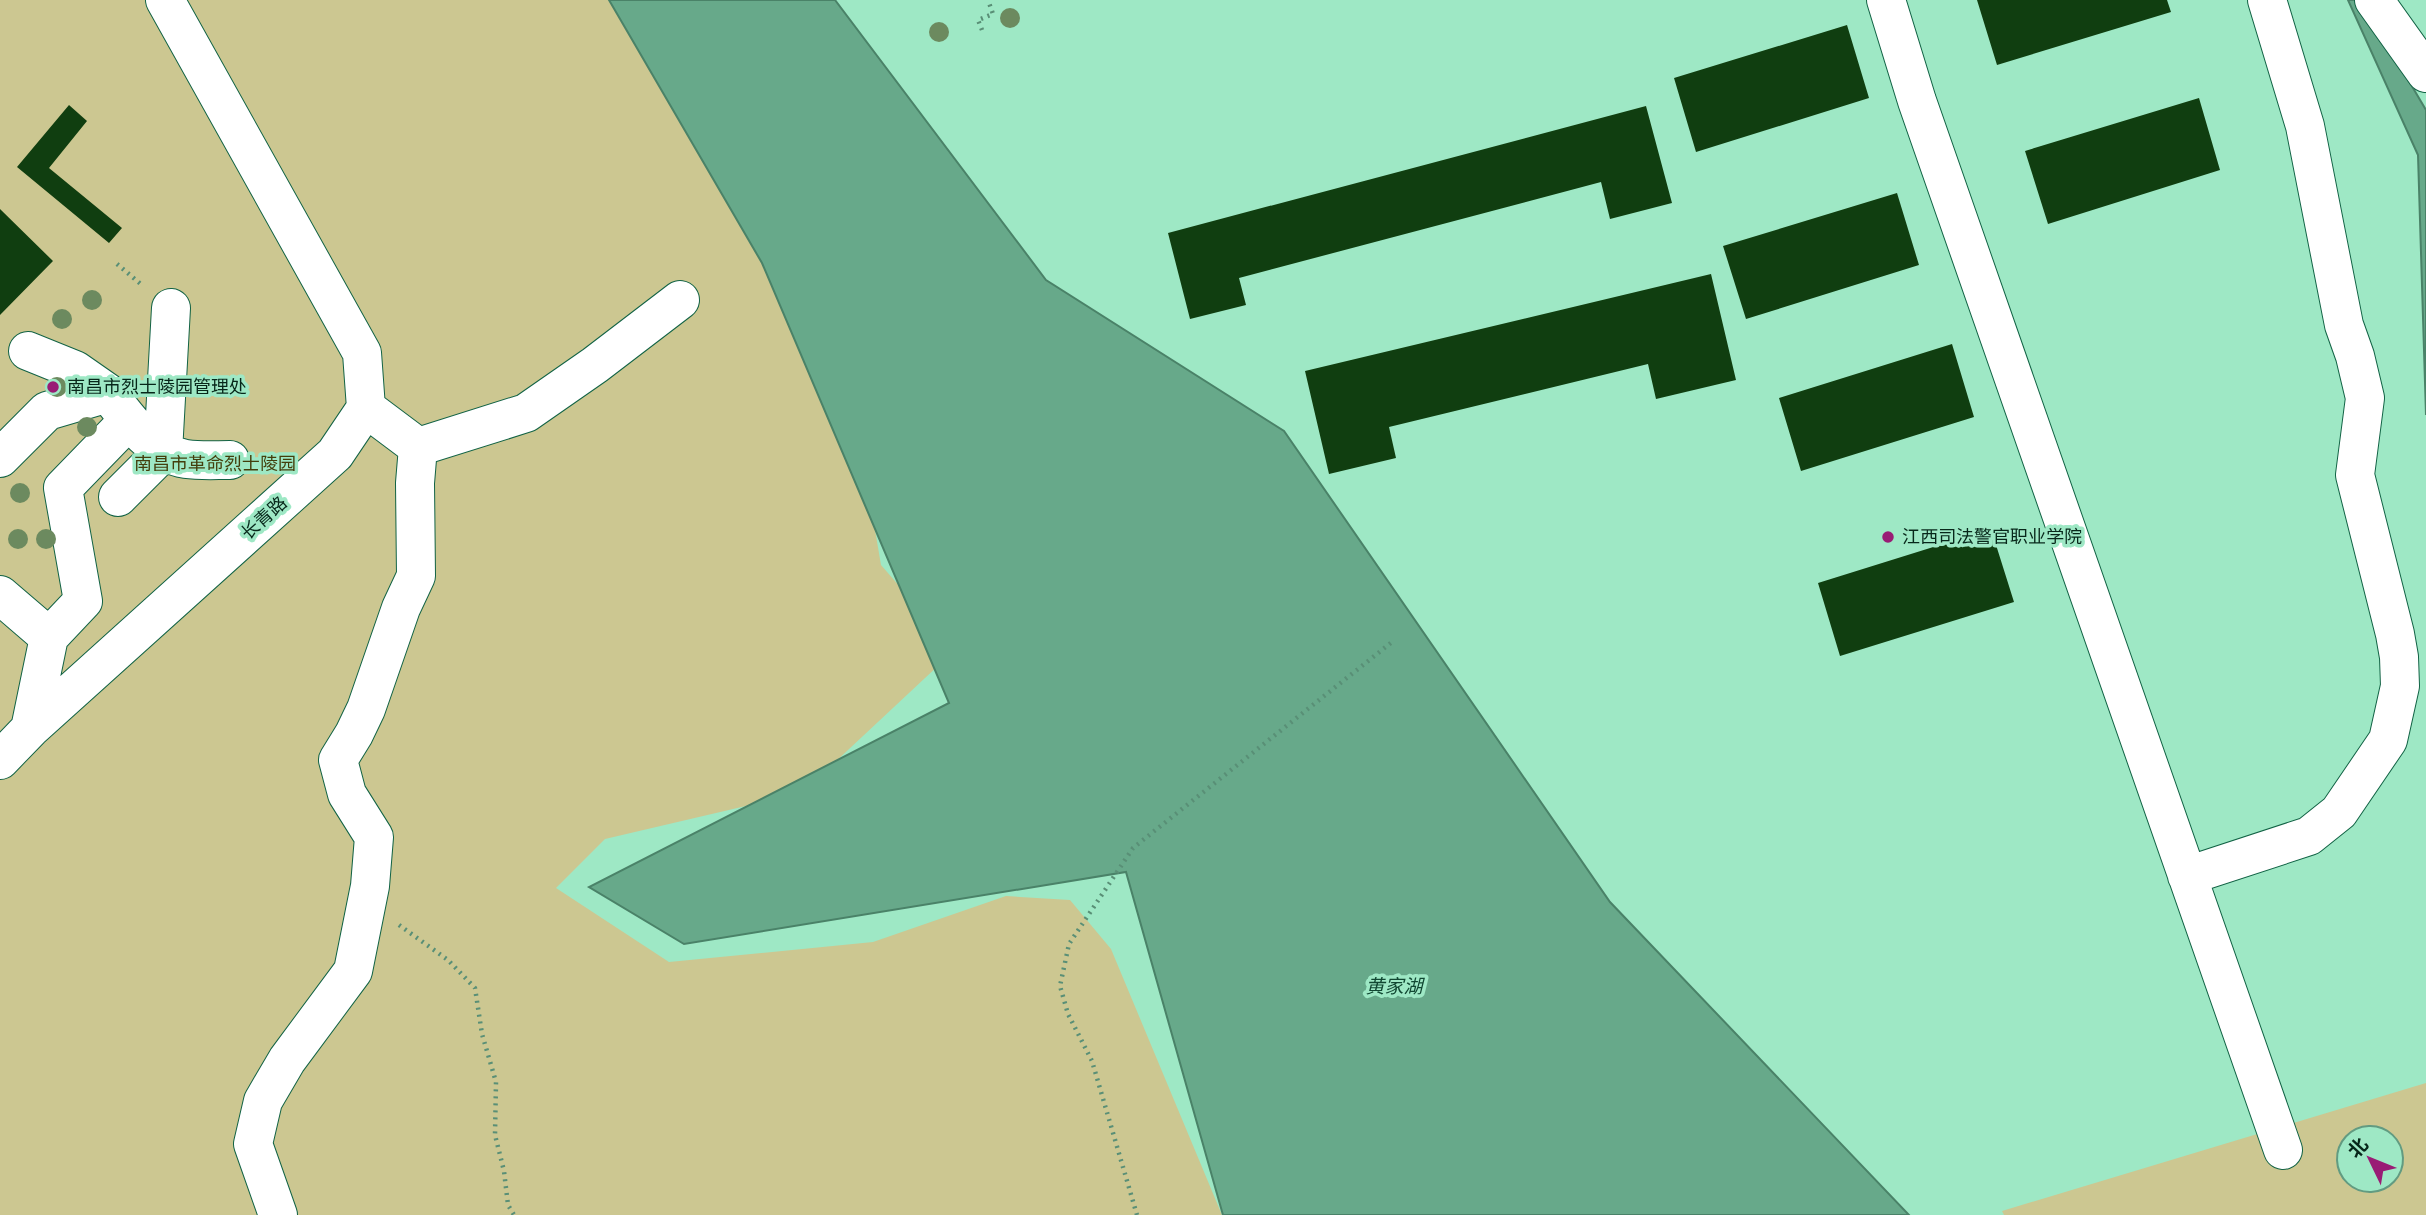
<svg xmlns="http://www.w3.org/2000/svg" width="2426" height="1215" viewBox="0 0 2426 1215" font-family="Signika,'Noto Sans SC',sans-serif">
  <rect width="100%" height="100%" fill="#9ee8c5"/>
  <path fill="#ccc791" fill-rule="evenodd" d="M0 0H694L836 300 881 565 955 650 802 793 605 839 556 888 669 962 873 942 1006 896 1070 900 1111 949 1222 1215H0Z
    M2426 1083V1215H2004L2002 1211ZM2349 1138H2391V1180H2349Z"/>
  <path fill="#67a98a" stroke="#4a8268" stroke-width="2" d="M609 0H835L1046 280 1284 431 1610 902 1909 1215H1223L1126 872 684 944 589 887 949 703 762 263Z
    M2348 0H2361L2426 110V415L2418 155Z"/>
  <path fill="#103e10" d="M1977 0H2167L2171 12 1997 65Z
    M1847 25 1869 98 1696 152 1674 78Z
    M2199 98 2220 170 2048 224 2025 151Z
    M69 105 87 121 49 168 122 228 109 243 17 167Z
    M1646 106 1672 203 1610 219 1601 182 1239 278 1246 305 1190 319 1168 233Z
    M1897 193 1919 265 1746 319 1723 246Z
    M0 209 53 261 0 315Z
    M1711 274 1736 380 1656 399 1648 364 1389 427 1396 458 1329 474 1305 371Z
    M1952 344 1974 417 1801 471 1779 398Z
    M1991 529 2014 602 1840 656 1818 583Z"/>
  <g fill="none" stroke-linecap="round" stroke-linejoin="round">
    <g stroke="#126345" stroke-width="40">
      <path id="minor" d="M1886 0 1917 101 2283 1150
        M2374 0 2426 73
        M28 351 75 370 108 393
        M366 408 418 447 526 413 595 365 680 300
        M0 458 47 411 108 393C127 418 152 454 186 459 200 461 215 460 230 460
        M118 497 163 452 171 308
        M0 595 49 637
        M30 729 49 637 83 601 63 488 129 420
        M0 760 30 729 335 454 366 408 362 353 165 0
        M2187 876 2309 836 2339 812 2388 740 2400 686 2399 657 2395 634 2355 475 2365 398 2355 356 2344 325 2305 126 2267 0
        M278 1215 253 1144 263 1101 287 1060 353 971 370 886 374 837 347 794 338 760 354 734 366 709 401 608 416 576 415 483 418 447"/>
    </g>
    <path stroke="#598f76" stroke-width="4.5" stroke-dasharray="2 5" stroke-linecap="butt" d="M982 30 978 20 993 14 988 0
      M117 264 143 286
      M399 925 448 960 475 988 482 1034 496 1082 495 1135 504 1171 508 1205 514 1215
      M1137 1215 1092 1061 1068 1014 1060 986 1069 944 1133 848 1392 642"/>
    <use href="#minor" stroke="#fff" stroke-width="38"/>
  </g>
  <g fill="#6c8a5f">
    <circle cx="1010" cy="18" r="10"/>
    <circle cx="939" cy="32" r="10"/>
    <circle cx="92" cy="300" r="10"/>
    <circle cx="62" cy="319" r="10"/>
    <circle cx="57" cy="387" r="10"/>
    <circle cx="87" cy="427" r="10"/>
    <circle cx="20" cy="493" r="10"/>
    <circle cx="18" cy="539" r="10"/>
    <circle cx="46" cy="539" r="10"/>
  </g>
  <g fill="#991c75" stroke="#9ee8c5" stroke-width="2.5">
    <circle cx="53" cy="387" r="7"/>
    <circle cx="1888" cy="537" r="7"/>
  </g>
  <g text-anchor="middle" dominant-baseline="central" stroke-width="7" stroke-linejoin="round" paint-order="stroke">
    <g font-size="18" fill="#07271a" stroke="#9ee8c5" text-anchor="start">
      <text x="67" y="387">南昌市烈士陵园管理处</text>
      <text x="1902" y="537">江西司法警官职业学院</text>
    </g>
    <g font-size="18" fill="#433e0c" stroke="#9ee8c5">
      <text x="215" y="464">南昌市革命烈士陵园</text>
    </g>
    <g font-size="18" fill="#07271a" stroke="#9ee8c5">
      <text transform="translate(264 518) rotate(-42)">长青路</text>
    </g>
    <g font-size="19" font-style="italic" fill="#114732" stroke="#9ee8c5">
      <text x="1394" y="987">黄家湖</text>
    </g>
  </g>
  <g transform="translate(2370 1159) rotate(313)"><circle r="33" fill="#9ee8c5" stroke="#629b81" stroke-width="2"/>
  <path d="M0-5L12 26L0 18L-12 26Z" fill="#991c75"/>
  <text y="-10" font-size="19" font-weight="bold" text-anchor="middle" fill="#07271a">北</text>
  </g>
</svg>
